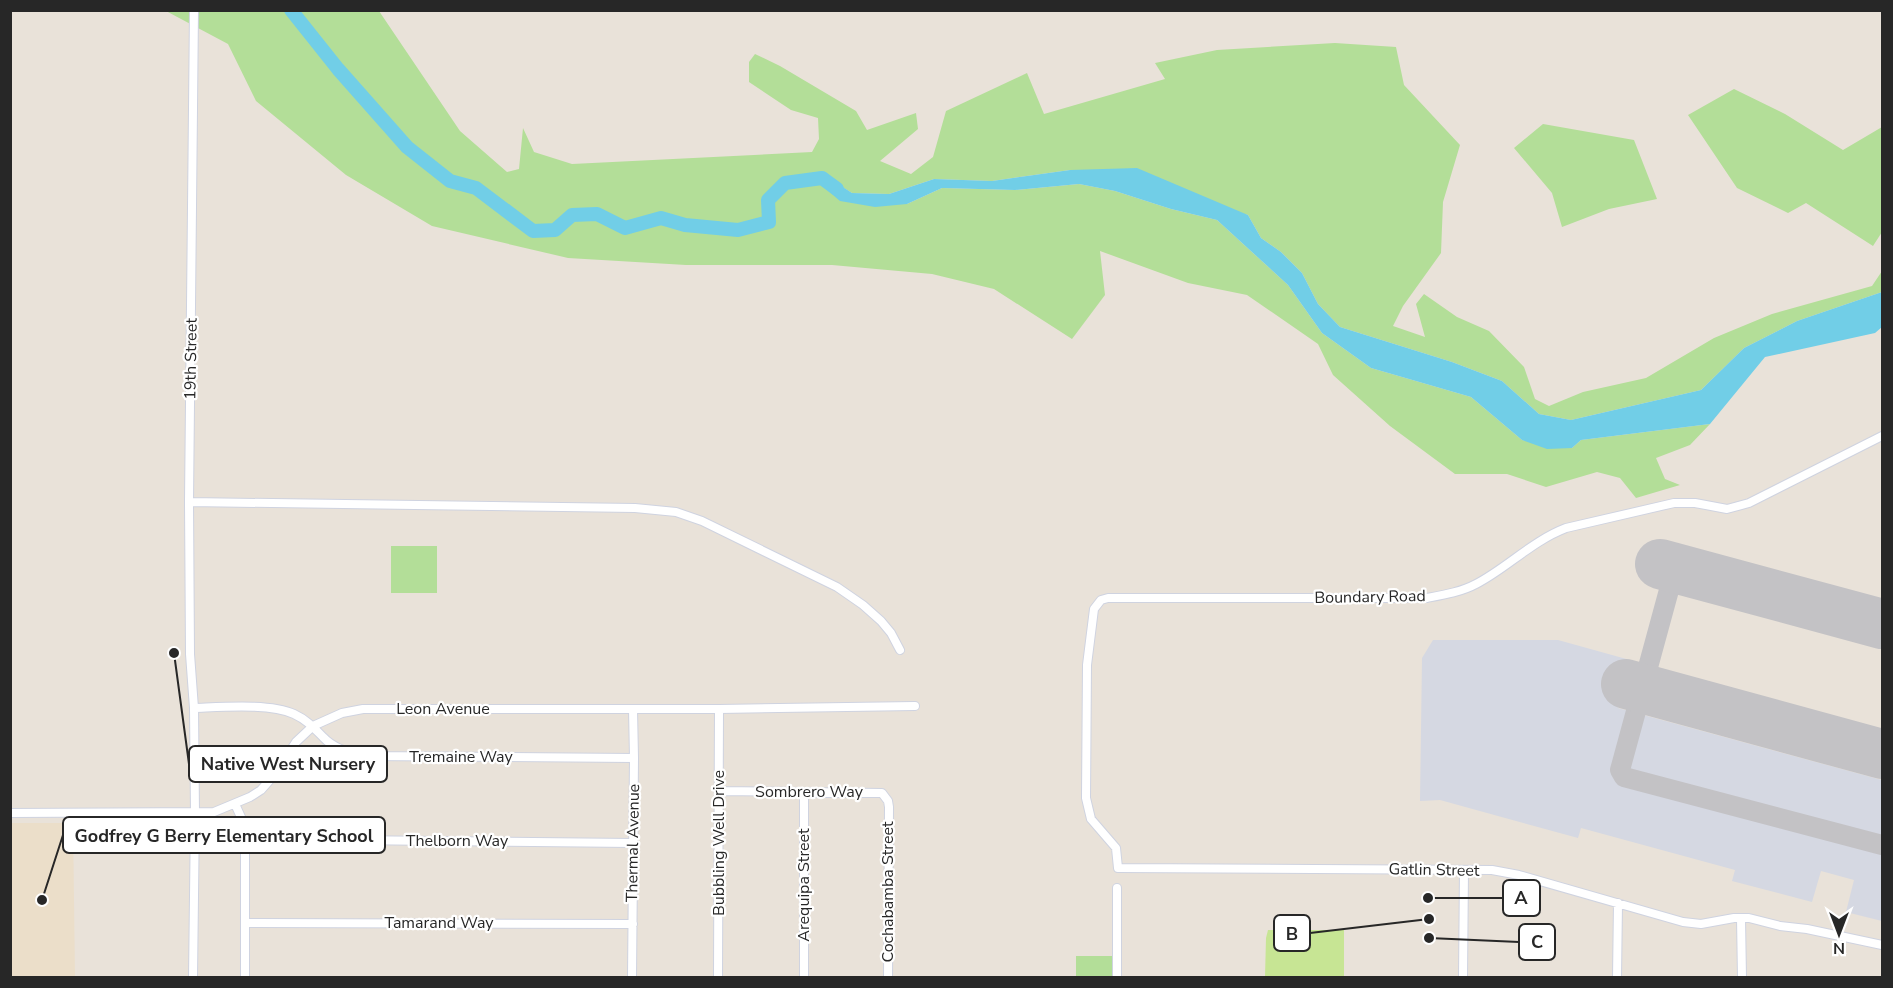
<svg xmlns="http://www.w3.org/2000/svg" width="1893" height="988" viewBox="0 0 1893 988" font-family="'Nunito Sans',sans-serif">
  <rect width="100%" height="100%" fill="#e9e2d9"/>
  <path fill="#ebdec9" d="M11 823H73L75 977H11Z"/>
  <path fill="#d5d8e2" d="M1433 640H1558L1630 660 1618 708 1882 780V921L1846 912 1854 880 1821 871 1812 902 1732 881 1735 870 1581 828 1578 838 1440 800 1420 801 1422 658Z"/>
  <path fill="#b3de98" d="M166 11H379L460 131 507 172 519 169 523 128 534 152 572 164 812 152 819 139 818 118 791 110 749 82V62L755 54 780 66 856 111 867 130 916 113 918 129 880 161 911 174 933 157 946 111 1027 73 1044 114 1165 79 1155 63 1217 50 1335 43 1396 47 1404 85 1460 145 1443 202 1441 253 1403 306 1393 326 1425 337 1416 304 1424 294 1457 317 1489 331 1524 367 1535 399 1549 406 1583 392 1646 378 1714 338 1772 314 1872 286 1882 271V292L1797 321 1744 348 1701 390 1571 420 1539 414 1502 381 1452 362 1340 327 1318 304 1302 273 1281 252 1261 238 1248 215 1070 170 992 181 934 179 889 194 852 193 823 175 826 189 907 204 942 188 1015 190 1079 184 1115 191 1171 209 1217 220 1288 285 1322 333 1371 368 1471 397 1522 440 1572 448 1581 440 1710 424 1690 445 1656 458 1665 479 1680 485 1636 498 1620 478 1597 472 1546 487 1507 474H1455L1390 426 1333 375 1318 344 1247 295 1188 283 1100 251 1105 295 1072 339 994 289 932 274 832 265H686L568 258 432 226 346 175 256 101 228 44Z
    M1734 89 1785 114 1843 150 1882 127V232L1873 246 1806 203 1788 213 1737 188 1688 115Z
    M1543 124 1634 140 1657 199 1609 209 1562 227 1552 193 1514 148Z
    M391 546H437V593H391Z
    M1076 956H1114V977L1076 978Z"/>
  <path fill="#c7e594" d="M1268 930H1344V977H1265L1266 938Z"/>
  <path fill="#71cee7" d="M1137 168 1248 215 1261 238 1281 252 1302 273 1318 304 1340 327 1452 362 1502 381 1539 414 1571 420 1701 390 1744 348 1797 321 1882 292V327L1875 333 1765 357 1710 424 1581 440 1572 448 1547 449 1522 440 1471 397 1371 368 1322 333 1288 285 1217 220 1171 209 1115 191 1079 184 1015 190 942 188 907 204 875 207 840 201 826 189 823 174 852 193 889 194 934 179 992 181 1070 170Z"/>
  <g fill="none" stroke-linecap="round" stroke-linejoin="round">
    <path stroke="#71cee7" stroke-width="14" d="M291 10 338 69 407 147 450 181 476 188 533 231 555 230 572 215 597 214 625 228 661 218 685 225 738 230 769 222 768 200 785 183 822 178 837 189"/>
    <path stroke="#c3c2c5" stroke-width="20" d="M1675 568 1620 770 1624 777 1882 845"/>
    <path stroke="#c3c2c5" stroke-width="50" d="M1660 564 1882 624
      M1626 684 1882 754"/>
    <g stroke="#cfd3e0" stroke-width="10">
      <path id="minor" d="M1882 436 1749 503 1727 509 1695 503H1674L1566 528C1532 541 1507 568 1476 584 1461 592 1443 595 1427 598H1108L1101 600 1094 609 1087 665 1086 798 1091 819 1116 848 1118 868 1492 870 1519 875 1683 922 1701 924 1734 918H1749L1780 926 1807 929 1882 945
        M189 502 635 508 676 512 702 521 837 587 863 605 881 621 891 633 900 650
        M194 708C222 707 270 703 294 714 307 720 314 728 323 737 334 749 349 752 364 756L634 758
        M719 791 882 793 888 801 889 807 888 978
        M804 792V978
        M235 804 245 826V978
        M10 813 214 812 250 797 261 790 276 773 296 742 313 726 342 713 363 709H719L915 706
        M245 839 633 843
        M1741 918 1742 978
        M245 923 633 924
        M193 978 195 814 194 708 190 654 189 502 194 10
        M632 978 634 758 633 709
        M718 978 719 709
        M1117 978V888
        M1463 978 1464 870
        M1617 978 1618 903"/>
    </g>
    <use href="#minor" stroke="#fff" stroke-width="8"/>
  </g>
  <g text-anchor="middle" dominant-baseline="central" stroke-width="4.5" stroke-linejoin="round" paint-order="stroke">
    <g font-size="16" fill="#272727" stroke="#fff">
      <text transform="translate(191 359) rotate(-89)">19th Street</text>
      <text transform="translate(1370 597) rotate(-1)">Boundary Road</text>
      <text x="443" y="709">Leon Avenue</text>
      <text x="461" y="757">Tremaine Way</text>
      <text x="809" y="792">Sombrero Way</text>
      <text x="457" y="841">Thelborn Way</text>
      <text transform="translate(633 843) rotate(-89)">Thermal Avenue</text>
      <text transform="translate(719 843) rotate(-90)">Bubbling Well Drive</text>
      <text transform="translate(1434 870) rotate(1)">Gatlin Street</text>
      <text transform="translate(804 885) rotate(-90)">Arequipa Street</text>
      <text transform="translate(888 892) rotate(-90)">Cochabamba Street</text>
      <text x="439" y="923">Tamarand Way</text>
    </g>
  </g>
  <path fill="none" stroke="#272727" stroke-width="2" d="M174 653L189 764M42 900L63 835M1428 898L1503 898M1429 919L1310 933M1429 938L1519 942"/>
  <g fill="#272727" stroke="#fff" stroke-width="2">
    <circle cx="174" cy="653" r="6"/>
    <circle cx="42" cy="900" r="6"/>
    <circle cx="1428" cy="898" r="6"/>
    <circle cx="1429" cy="919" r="6"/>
    <circle cx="1429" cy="938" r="6"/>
  </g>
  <g fill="#fff" stroke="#272727" stroke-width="2">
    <rect x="189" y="746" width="198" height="36" rx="6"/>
    <rect x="63" y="817" width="322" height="36" rx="6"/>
    <rect x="1503" y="880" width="37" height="36" rx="6"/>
    <rect x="1274" y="915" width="36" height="36" rx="6"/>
    <rect x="1519" y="924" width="36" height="36" rx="6"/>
  </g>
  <g font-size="18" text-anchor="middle" font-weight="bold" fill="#272727">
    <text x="288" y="770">Native West Nursery</text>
    <text x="224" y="842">Godfrey G Berry Elementary School</text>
    <text x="1521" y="904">A</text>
    <text x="1292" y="940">B</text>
    <text x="1537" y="948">C</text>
  </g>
  <rect width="1893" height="988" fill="none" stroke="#272727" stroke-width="24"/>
  <g transform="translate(1839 934) rotate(180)" stroke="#ffffff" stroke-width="4.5" paint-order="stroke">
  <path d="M0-4.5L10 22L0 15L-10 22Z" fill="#272727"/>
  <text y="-9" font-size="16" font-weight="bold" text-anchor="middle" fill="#272727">N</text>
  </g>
</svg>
